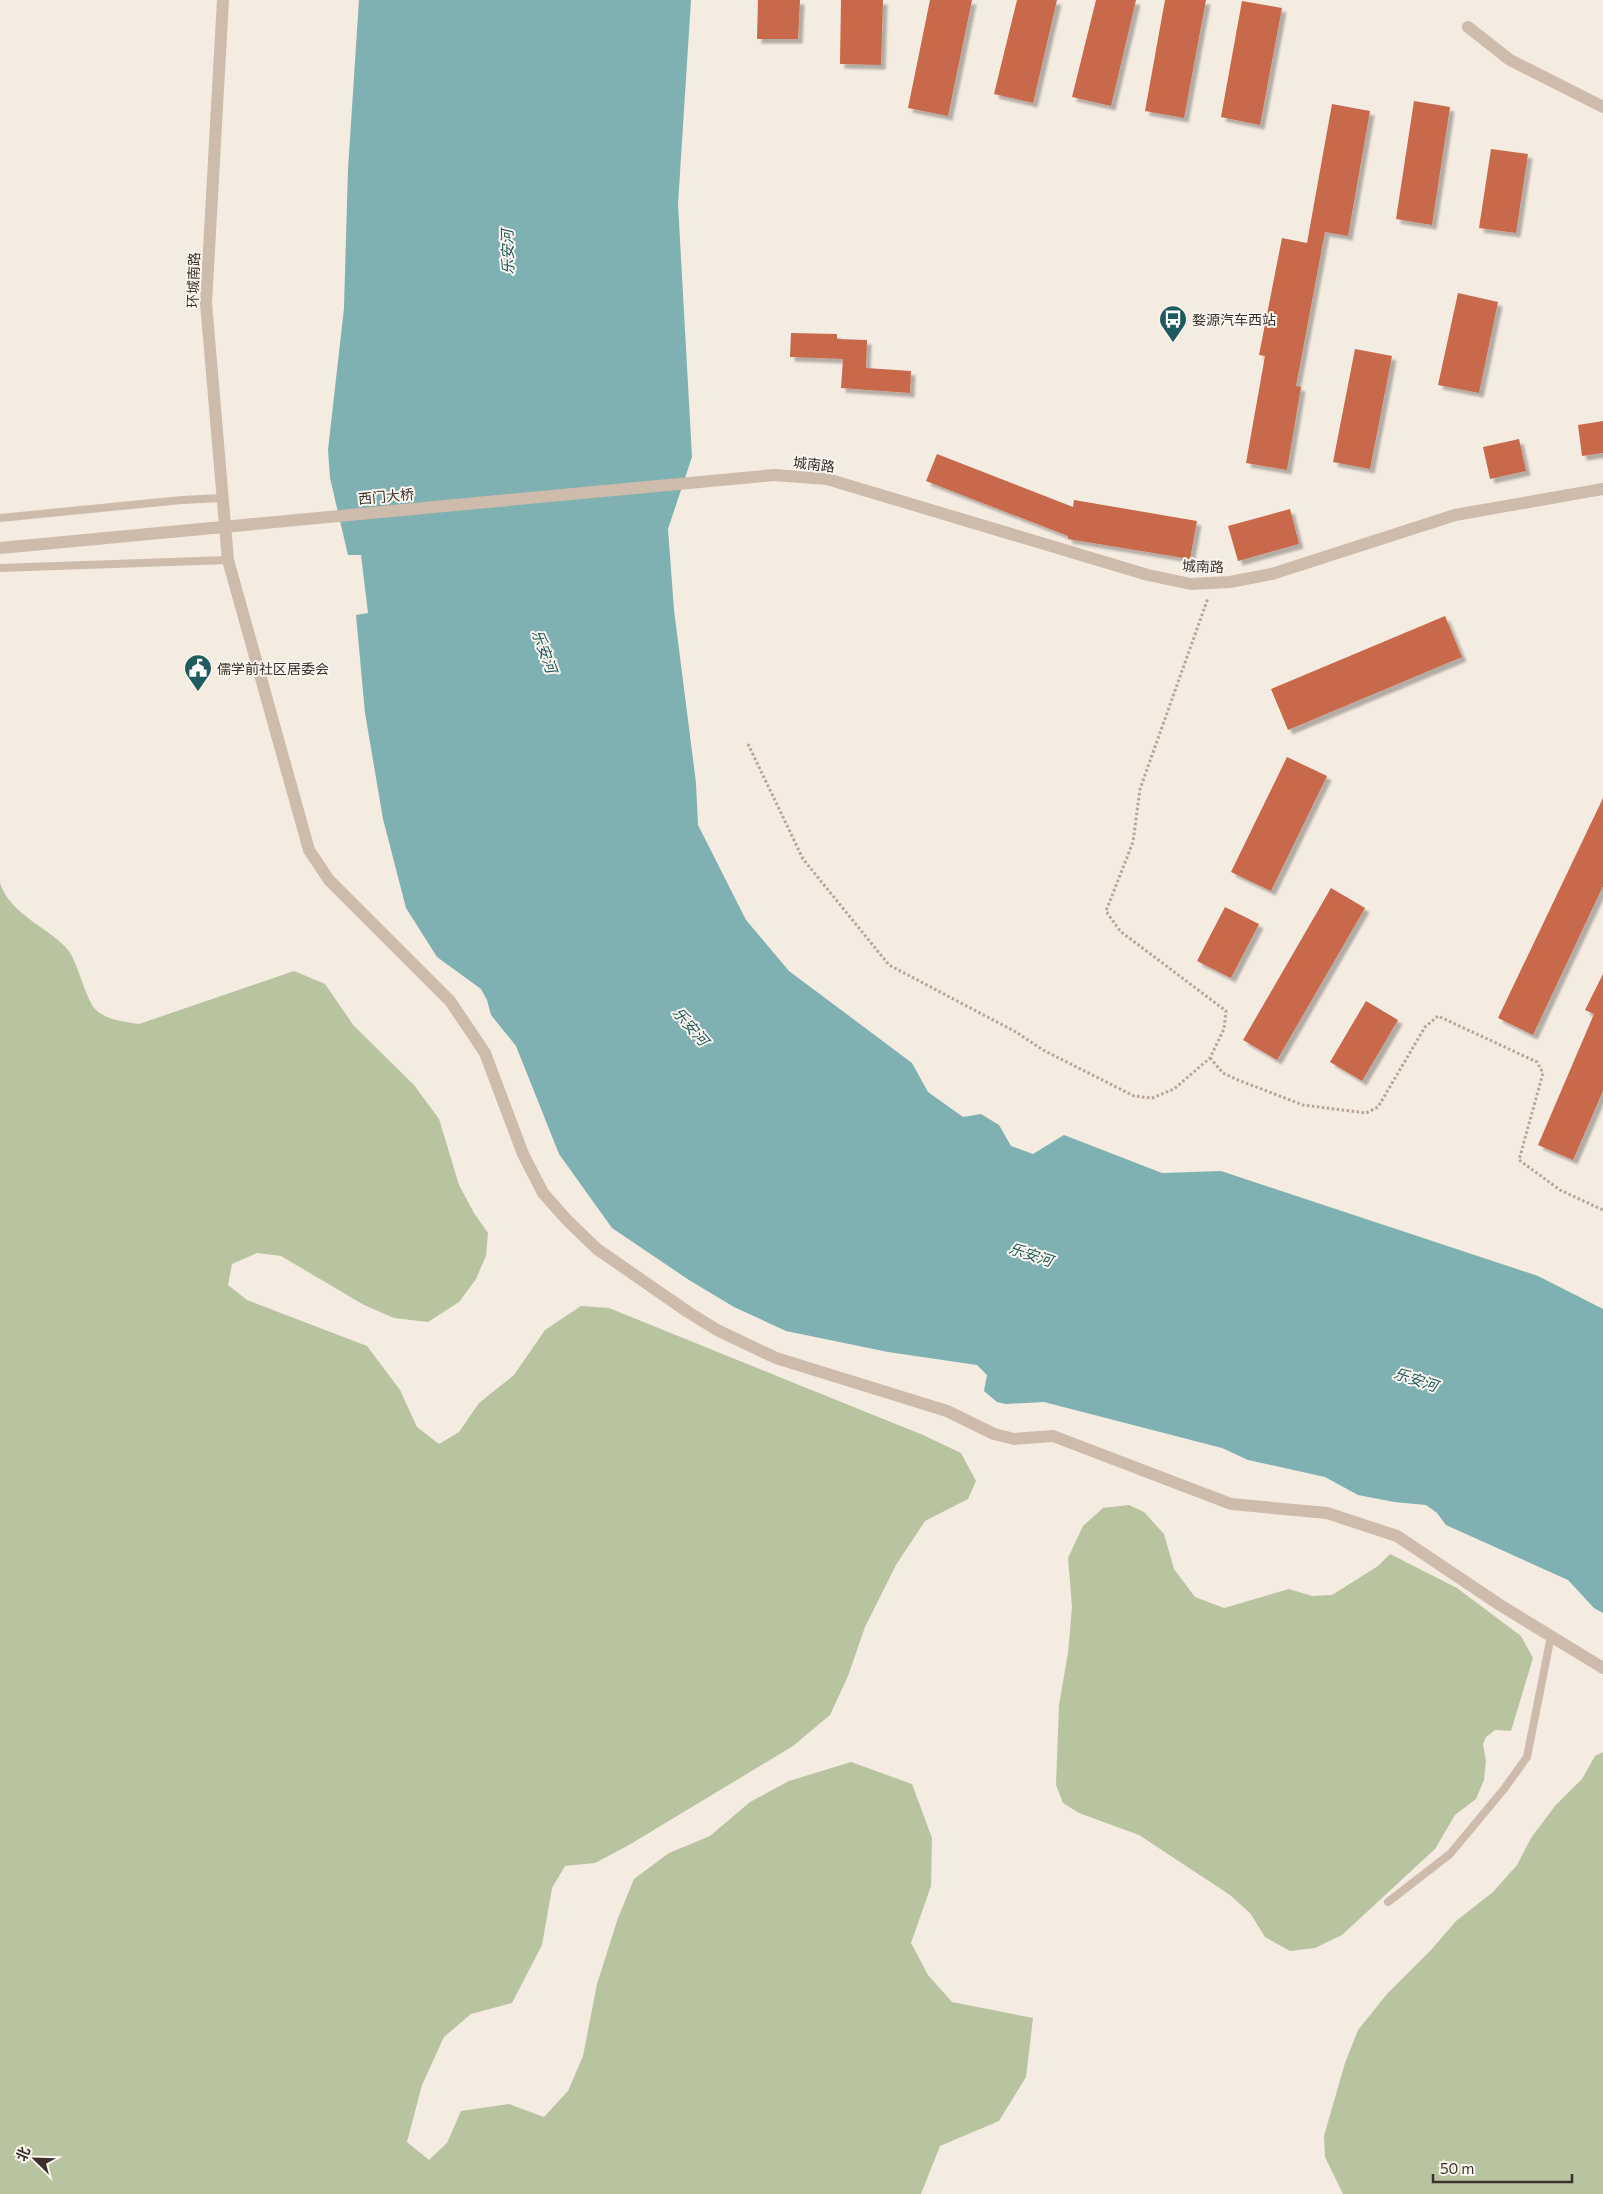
<svg xmlns="http://www.w3.org/2000/svg" width="1603" height="2194" viewBox="0 0 1603 2194" font-family="Commissioner,'Noto Sans SC',sans-serif">
  <defs>
    <filter id="shadow"><feDropShadow dx="4.5" dy="4.5" stdDeviation="1" flood-color="#0004"/></filter>
  </defs>
  <rect width="100%" height="100%" fill="#f4ebe1"/>
  <path fill="#b8c4a0" d="M0 883C10 915 49 927 68 950 78 962 86 1001 96 1010 107 1020 125 1022 139 1024L294 971 325 984 354 1026 414 1085 439 1119 459 1185 474 1213 488 1233 486 1256 476 1279 459 1302 428 1322 394 1318 364 1305 281 1256 257 1253 232 1264 228 1285 247 1300 367 1346 400 1390 417 1427 439 1444 459 1432 479 1403 514 1375 545 1330 581 1306 609 1308 923 1435 961 1453 976 1481 968 1499 925 1521 896 1565 865 1627 848 1676 830 1715 793 1746 629 1845 595 1863 565 1866 552 1888 542 1945 512 2003 471 2014 444 2037 422 2085 407 2142 429 2160 447 2143 461 2111 509 2104 544 2117 568 2091 583 2056 597 1984 618 1918 634 1879 669 1853 710 1836 750 1802 789 1781 851 1762 912 1784 932 1838 931 1886 911 1943 928 1975 952 2002 1033 2018 1026 2077 999 2121 940 2146 921 2194H0Z
    M1129 1505 1144 1512 1164 1534 1174 1569 1195 1597 1224 1608 1289 1589 1312 1596 1332 1595 1378 1566 1390 1554 1457 1588 1521 1636 1533 1658 1511 1731 1495 1730 1486 1737 1483 1744 1486 1761 1484 1780 1476 1799 1455 1815 1435 1849 1342 1935 1315 1948 1290 1951 1265 1937 1250 1913 1230 1895 1139 1835 1079 1813 1063 1803 1056 1785 1059 1705 1068 1653 1072 1607 1068 1558 1083 1526 1103 1508Z
    M1603 1752V2194H1343L1325 2157 1324 2136 1345 2063 1358 2030 1387 1994 1431 1950 1456 1921 1493 1892 1517 1865 1531 1838 1555 1806 1582 1779 1595 1756Z"/>
  <path fill="#7fb0b2" d="M359 0H691L678 204 692 457 668 529 674 610 696 783 698 825 746 920 789 971 912 1063 928 1092 963 1117 981 1114 999 1125 1011 1146 1033 1154 1064 1135 1162 1173 1221 1171 1538 1276 1603 1309V1613L1594 1608 1568 1580 1446 1525 1437 1513 1426 1505 1394 1502 1358 1495 1325 1477 1248 1460 1222 1448 1044 1402 1006 1404 997 1402 984 1391 987 1375 977 1365 888 1352 786 1331 734 1307 689 1280 612 1228 559 1154 516 1046 491 1015 487 1000 481 989 437 957 406 908 383 819 365 713 356 615 368 613 361 555H348L330 478 328 450 344 308 348 169Z"/>
  <path fill="#c8694b" filter="url(#shadow)" d="M758 0H800L798 39H757Z
    M841 0H883L881 65 840 64Z
    M930 0H972L948 116 908 108Z
    M1017 0H1057L1033 103 994 94Z
    M1096 0H1136L1111 106 1072 97Z
    M1165 0H1206L1184 118 1145 111Z
    M1242 1 1282 8 1260 125 1221 117Z
    M1414 101 1450 107 1432 225 1396 219Z
    M1332 104 1370 111 1348 236 1325 232 1296 386 1301 387 1287 470 1246 463 1265 356 1259 355 1282 238 1307 243Z
    M1491 149 1528 154 1516 233 1479 228Z
    M1458 293 1498 302 1479 393 1438 385Z
    M791 333 837 334V339L867 340 866 368 911 371 910 393 841 388 843 359 790 357Z
    M1355 349 1392 356 1370 469 1333 462Z
    M1603 421V453L1582 456 1578 425Z
    M1519 439 1526 471 1490 479 1483 447Z
    M937 454 1073 507 1074 500 1197 521 1190 559 1068 539V536L926 481Z
    M1290 509 1299 544 1238 561 1228 526Z
    M1445 616 1462 657 1288 730 1271 689Z
    M1287 757 1327 776 1271 891 1231 872Z
    M1603 798V886L1533 1035 1498 1018Z
    M1331 888 1365 908 1277 1060 1243 1040Z
    M1225 907 1259 924 1231 978 1197 961Z
    M1603 974V1091L1573 1160 1538 1145 1594 1014 1585 1010Z
    M1366 1001 1398 1020 1362 1081 1330 1062Z"/>
  <g fill="none" stroke-linecap="round" stroke-linejoin="round">
    <path stroke="#b9a596" stroke-width="3" stroke-dasharray="2.5 2.5" stroke-linecap="butt" d="M748 744 803 859 889 965 1016 1032 1043 1050 1134 1096 1152 1098 1174 1089 1210 1058 1224 1029 1226 1011 1120 931 1106 911 1133 842 1140 789 1208 598
      M1210 1058 1223 1073 1238 1080 1303 1105 1366 1113 1378 1107 1425 1027 1438 1016 1537 1062 1543 1073 1519 1160 1560 1190 1603 1210"/>
    <path stroke="#cdbbac" stroke-width="8" d="M0 518 182 500 223 498
      M0 568 228 560
      M1388 1902 1450 1854 1504 1789 1527 1757 1551 1636"/>
    <path stroke="#cdbbac" stroke-width="12" d="M1468 27 1510 60 1603 107
      M228 560 309 850 329 880 450 1001 469 1029 485 1053 523 1154 543 1193 567 1220 597 1249 688 1312 717 1330 776 1358 947 1411 994 1434 1014 1439 1053 1436 1231 1504 1327 1513 1397 1536 1500 1605 1603 1668"/>
    <path stroke="#cdbbac" stroke-width="12" d="M223 0 206 303 228 560
      M774 475 827 479 1148 575 1191 584 1230 582 1272 574 1455 515 1603 489"/>
    <path stroke="#cdbbac" stroke-width="12" d="M0 548 774 475"/>
  </g>
  <defs>
    <g id="bus-pin" transform="scale(1.4375)"><path d="M0 17L-7.5 6A9.5 9.5 0 1 1 7.5 6Z" fill="#1f5a5e" stroke="#fbf5ee"/><path d="M-5-6H5V4H4V6H2V4H-2V6H-4V4H-5ZM-3.5-4V0h7V-4ZM-3.5 1.2v1.5H-2V1.2ZM2 1.2v1.5H3.5V1.2Z" fill="#fff"/></g>
    <g id="civic-pin" transform="scale(1.4375)"><path d="M0 17L-7.5 6A9.5 9.5 0 1 1 7.5 6Z" fill="#1f5a5e" stroke="#fbf5ee"/><path d="M-.6-6.5H3V-4.5H.6V-3L4-1V1h2V6H-6V1h2V-1L-.6-3ZM-1.2 2.5V6h2.4V2.5Z" fill="#fff"/></g>
  </defs>
  <g fill-rule="evenodd">
    <use href="#bus-pin" x="1173" y="319"/>
    <use href="#civic-pin" x="198" y="668"/>
  </g>
  <g text-anchor="middle" dominant-baseline="central" stroke-width="4" stroke-linejoin="round" paint-order="stroke">
    <g font-size="14" fill="#3b302b" stroke="#fbf5ee">
      <text transform="translate(193 280) rotate(-88)">环城南路</text>
      <text transform="translate(814 464) rotate(7)">城南路</text>
      <text transform="translate(386 496) rotate(-5)">西门大桥</text>
      <text transform="translate(1203 566) rotate(2)">城南路</text>
    </g>
    <g font-size="14" fill="#3b302b" stroke="#fbf5ee" text-anchor="start">
      <text x="1192" y="319">婺源汽车西站</text>
      <text x="217" y="668">儒学前社区居委会</text>
    </g>
    <g font-size="15" font-style="italic" fill="#1f5a5e" stroke="#fbf5ee">
      <text transform="translate(507 252) rotate(-91)">乐安河</text>
      <text transform="translate(545 651) rotate(70)">乐安河</text>
      <text transform="translate(691 1026) rotate(49)">乐安河</text>
      <text transform="translate(1031 1254) rotate(18)">乐安河</text>
      <text transform="translate(1416 1379) rotate(18)">乐安河</text>
    </g>
  </g>
  <g transform="translate(35 2159) rotate(293)" stroke="#fbf5ee" stroke-width="4" paint-order="stroke">
  <path d="M0-4L9 19L0 12L-9 19Z" fill="#3b302b"/>
  <text y="-8" font-size="14" font-weight="bold" text-anchor="middle" fill="#3b302b">北</text>
  </g>
  <path d="M1433 2174v8h139v-8" fill="none" stroke="#3b302b" stroke-width="2.5"/>
  <text x="1440" y="2174" font-size="15" fill="#3b302b" stroke="#fbf5ee" stroke-width="4" paint-order="stroke">50 m</text>
</svg>
